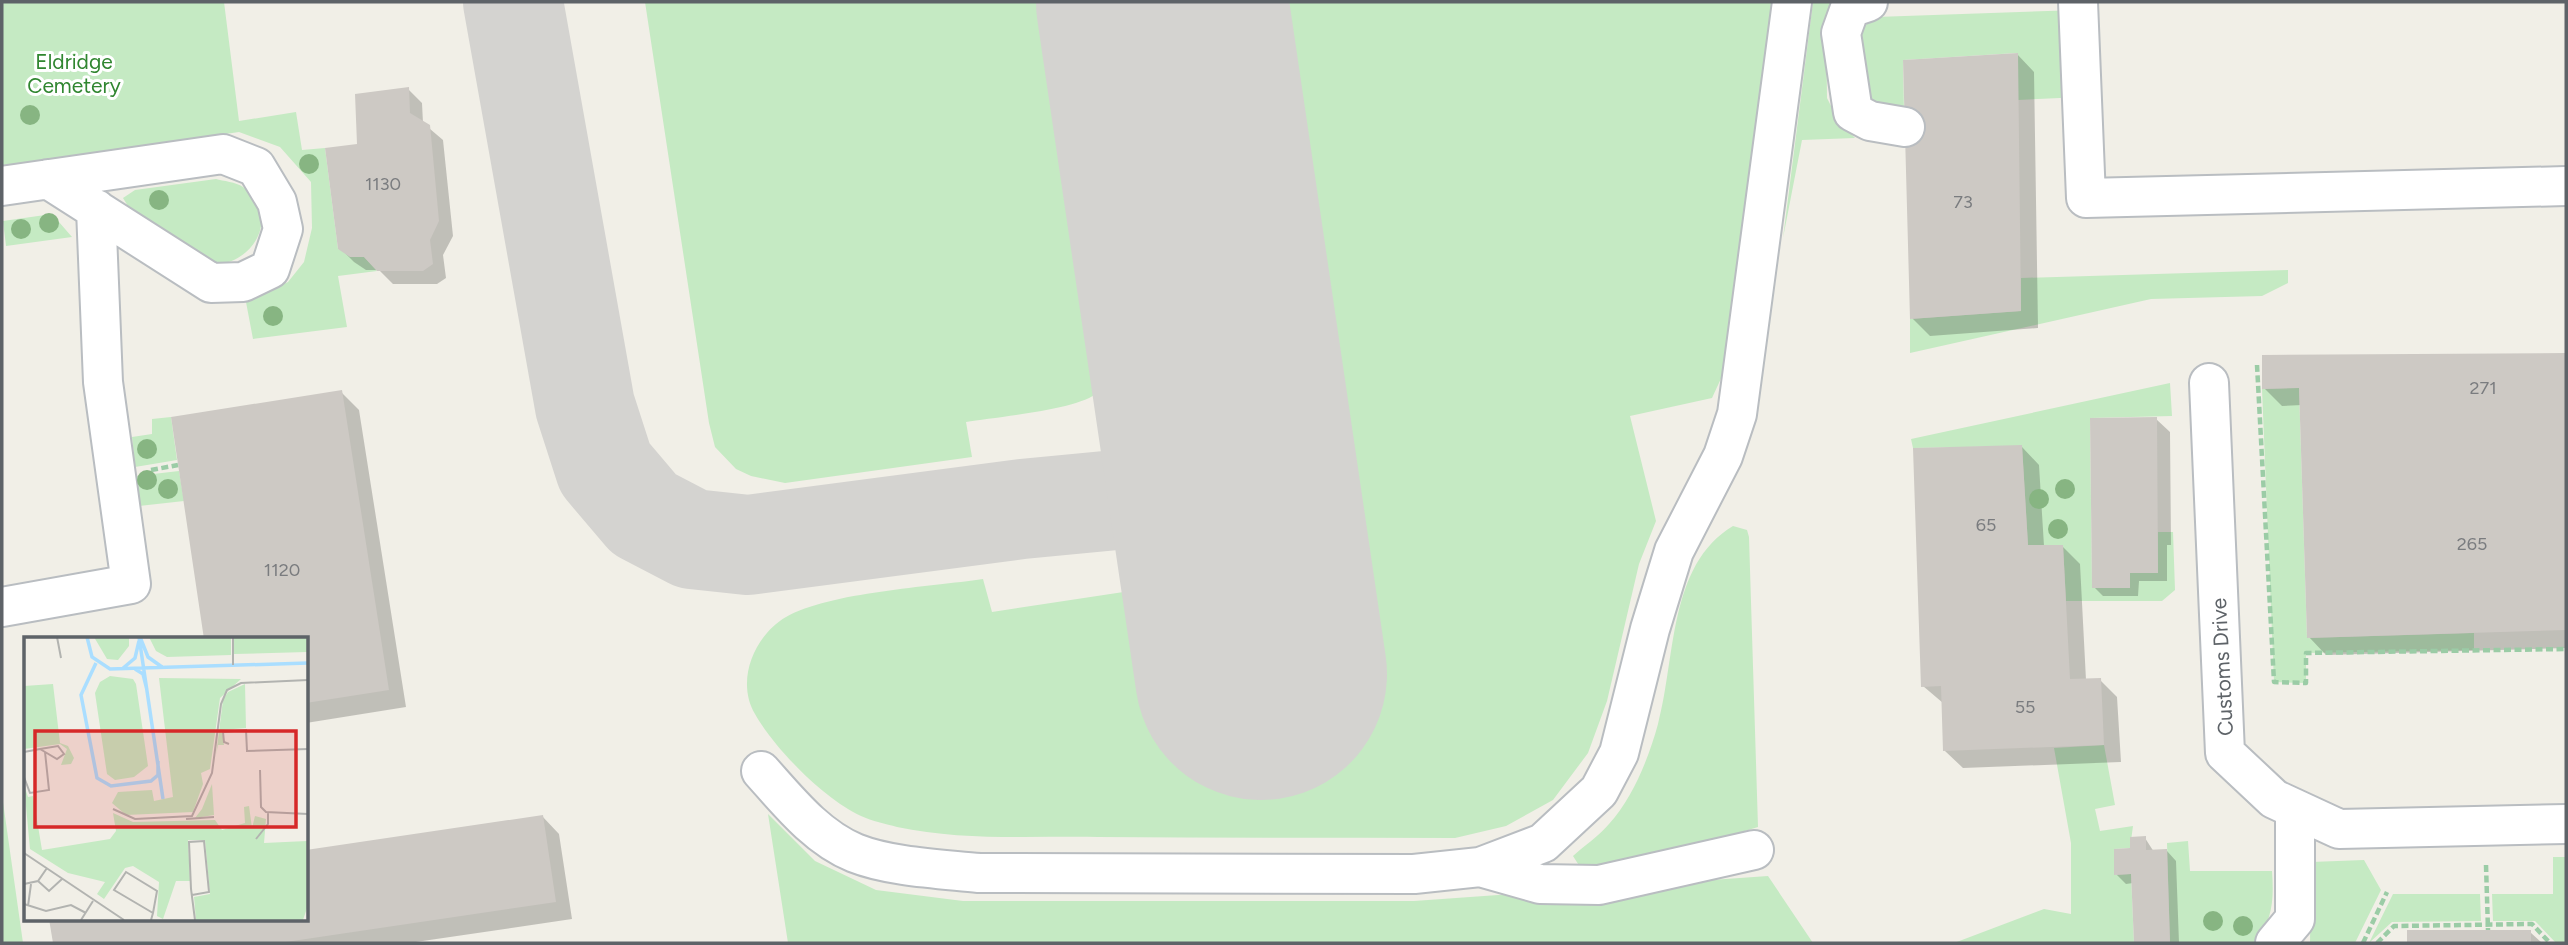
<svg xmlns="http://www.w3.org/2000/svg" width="2568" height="945" viewBox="0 0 2568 945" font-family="Figtree,sans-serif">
  <rect width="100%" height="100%" fill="#f1efe7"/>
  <path fill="#c5eac3" d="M2 2H224L239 121 296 112 302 150 325 148 338 249 364 257 377 271 338 276 347 327 253 339 246 302 288 282 304 262 312 228 311 182 280 147 239 132 2 167Z
    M645 2H1062L1112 329C1112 349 1113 376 1098 392 1080 410 995 417 966 422L972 457 785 483 751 476 736 469 715 447 709 423Z
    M1260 2H1772L1724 372 1712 398 1630 416 1656 521 1639 564 1607 701 1588 753 1553 800 1506 826 1455 838C1336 838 1217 838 1098 837 1032 836 962 841 897 827 886 824 872 821 861 816 824 799 775 749 755 714 735 680 755 635 786 617 830 592 930 587 983 579L992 612 1150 588 1162 690 1357 658Z
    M1813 2H1834L1826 17 1827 98 1838 120 1855 138 1802 140 1783 238Z
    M2079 10 2082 97 2018 100 2017 53 1903 60 1904 111 1876 105 1867 99 1861 35 1862 28 1876 17Z
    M216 179C223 181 236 182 243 187 280 213 257 261 216 265L131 211 123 198 135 190Z
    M52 214 72 237 6 246 3 221Z
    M2288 270V283L2262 296 2151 299 1910 353V319L2021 311V278Z
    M2170 383 2172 416 2090 418 2092 587 2130 573H2158V532H2173L2175 590 2162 601H2066L2063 545H2028L2022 446 1913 448 1911 439Z
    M2299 388 2307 638 2474 633V650L2306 653V683L2274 682 2262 389Z
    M171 417 177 460 135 467 132 437 152 434V419Z
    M179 471 184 501 139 506 136 476Z
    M1733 526 1747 530 1749 537 1758 827 1613 871 1580 867 1573 856C1585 845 1599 836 1609 824 1633 798 1649 757 1658 724 1676 658 1668 565 1733 526Z
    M2104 745 2115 805 2095 809 2100 831 2133 826 2130 848 2114 849V875L2131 874 2134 943H1954L2044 909 2071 914V843L2054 748Z
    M2 795 23 943H2Z
    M768 814 815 861 876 890 963 901H1414L1768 876 1813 943H788Z
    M2188 841 2190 871H2272C2274 899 2273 921 2254 943H2170L2167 843Z
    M2553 857H2566V943H2556L2535 921H2493L2492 894H2553Z
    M2364 860 2381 890 2355 943H2310L2311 862Z
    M2393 894H2480L2481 921 2392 922 2369 943Z"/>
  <path fill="#0003" d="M2017 54 2034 72 2038 328 1930 336 1912 318Z
    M408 89 422 103 423 123 443 140 453 236 443 255 446 278 437 284H393L379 270H366L354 262 340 248 359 145Z
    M2566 355V648L2326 655 2309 637 2302 405 2282 406 2264 388V357Z
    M341 392 359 410 406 707 306 723V639Z
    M2156 419 2170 432 2171 545H2167V581H2139L2138 596H2103L2094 587Z
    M2022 447 2039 465 2044 546H2062L2080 564 2086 680H2100L2117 697 2121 762 1963 768 1945 751 1943 703 1923 686Z
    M542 816 559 834 572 919 409 943H55L51 919H306Z
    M2145 838 2154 852 2167 851 2176 861 2179 943H2135L2133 883 2126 884 2116 874 2132 850Z
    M2409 932H2530L2542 943H2409Z"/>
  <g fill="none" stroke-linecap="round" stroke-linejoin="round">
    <path stroke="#d4d3d0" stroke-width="100" d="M513 2 585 406 605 468 644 514 692 539 748 545 1022 509 1137 498 1176 472 1203 431 1212 375 1206 296"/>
    <path stroke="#d4d3d0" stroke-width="252" d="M1162 2 1261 674"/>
  </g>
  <path fill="#cdc9c4" d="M2018 53 2021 311 1910 319 1903 60Z
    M409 87 410 113 430 125 439 221 430 240 433 264 423 271H377L364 257H350L338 249 325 148 357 144 355 94Z
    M2566 353V630L2307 638 2299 388 2262 389V355Z
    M342 390 389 690 306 703V639H204L171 417Z
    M2157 417 2158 573H2130V588H2092L2090 418Z
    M2022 445 2028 545H2063L2070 679 2101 678 2104 745 1943 751 1941 686 1921 687 1913 448Z
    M543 815 556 902 279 943H53L49 919H306V850Z
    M2146 836V850L2167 849 2170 943H2134L2131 874 2114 875V849L2130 848V837Z
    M2407 930H2531V943H2407Z"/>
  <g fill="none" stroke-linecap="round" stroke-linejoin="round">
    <g stroke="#b9bdc1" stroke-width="42">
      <path id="minor" d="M1868 2 1850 8 1841 33 1853 112 1870 121 1905 127
        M2078 2 2086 198 2566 186
        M2 186 223 154 256 167 277 202 283 229 270 269 243 282 211 283 48 179
        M2209 383 2225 753 2274 799 2339 829 2566 824
        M2 607 131 584 103 382 96 209
        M761 771C788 801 816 837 855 853 890 867 941 869 979 873L1414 874 1480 867 1543 843 1599 791 1619 753 1650 629 1674 551 1723 456 1737 414 1792 2
        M1480 867 1540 884 1599 885 1754 850
        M2275 943 2295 919V809"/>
    </g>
    <path stroke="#9bcca6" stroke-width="4.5" stroke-dasharray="7 3.5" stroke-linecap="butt" d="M2257 365 2274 682 2306 683V653L2566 649
      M151 470 178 465
      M2486 865 2488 930
      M2363 943 2387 892
      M2377 943 2394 926 2532 924 2550 943"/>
    <use href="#minor" stroke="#fff" stroke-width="38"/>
  </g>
  <g fill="#87b582">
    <circle cx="30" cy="115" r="10"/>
    <circle cx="309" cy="164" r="10"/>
    <circle cx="159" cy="200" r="10"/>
    <circle cx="49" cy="223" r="10"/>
    <circle cx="21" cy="229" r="10"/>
    <circle cx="273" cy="316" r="10"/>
    <circle cx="147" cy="449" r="10"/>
    <circle cx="147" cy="480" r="10"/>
    <circle cx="168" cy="489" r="10"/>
    <circle cx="2065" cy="489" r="10"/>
    <circle cx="2039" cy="499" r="10"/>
    <circle cx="2058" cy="529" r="10"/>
    <circle cx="2213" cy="921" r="10"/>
    <circle cx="2243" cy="926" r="10"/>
  </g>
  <g text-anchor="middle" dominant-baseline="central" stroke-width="6" stroke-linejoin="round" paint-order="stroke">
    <g font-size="18" fill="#7a7c7f">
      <text x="383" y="184">1130</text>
      <text x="1963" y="202">73</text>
      <text x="2483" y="388">271</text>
      <text x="1986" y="525">65</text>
      <text x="2472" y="544">265</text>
      <text x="282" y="570">1120</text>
      <text x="2025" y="707">55</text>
    </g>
    <g font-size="21" fill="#308630" stroke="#fff">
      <text x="74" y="61">Eldridge<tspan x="74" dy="24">Cemetery</tspan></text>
    </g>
    <g font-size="21" fill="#5e6368" stroke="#fff">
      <text transform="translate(2222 667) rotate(-93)">Customs Drive</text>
    </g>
  </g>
  <g transform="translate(24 637)">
    <rect width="284" height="284" fill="#f1efe7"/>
    <path d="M70 0H105V9L94 23 83 22ZM125 0H207V18L143 20 132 14ZM210 0H283V15L210 17ZM86 39 109 42 112 47 124 129 110 140 91 143 83 137 71 56 76 45ZM135 41 217 42 196 61 186 132 177 136 179 147 169 175 102 178 88 166 94 155 128 153 130 164 149 160ZM29 47 36 106 44 109 50 121 47 127 37 128 43 112 36 107 0 112V49ZM221 47 222 91 198 93 200 108H194L192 118 199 63 204 55ZM188 147 190 178 171 181 178 172ZM0 148 4 160 9 159 18 213 86 202 92 194 89 176 109 185 191 183 198 193 221 186 220 170 225 169 228 191 231 179 242 182 240 206 283 204 284 268 279 283H172L170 260 186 257 181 203H164L166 244H152L139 282 133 279 135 245 109 229 101 231 80 262 73 257 81 245 44 236 6 212Z" fill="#c5eac3"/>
    <path fill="none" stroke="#aadeff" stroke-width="3.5" d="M63 0 68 20 86 32 284 26M115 0 139 162M116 0 124 20 138 30M72 26 57 58 73 141 87 149 127 144 134 138V124M98 32 111 21 115 4M111 32 119 37 123 53"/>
    <path fill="none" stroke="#b2b3b0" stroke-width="2" d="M33 0 37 21M209 0V28M205 107 200 105 199 95 222 93 223 114 284 112M0 115 16 112 34 109 40 117 33 122 16 112M236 133 237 170 242 175 284 177M0 140 6 156 25 153 21 115M89 172 111 182 168 179 188 136 197 67 203 53 217 46 284 43M0 182V230M162 182 190 180M232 202 244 187V176M0 216 100 283M14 244 25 254 38 242M0 247 14 244 23 231M168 258 185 255 180 204 165 205 167 252 171 283M0 267 22 274 47 268 62 276M4 269 7 247M57 283 69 264M127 283 129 276 133 254 102 235 90 253 129 276"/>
    <path fill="#d62828" fill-opacity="0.15" stroke="#d62828" stroke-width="3.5" d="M11 94H272V190H11Z"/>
    <rect width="284" height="284" fill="none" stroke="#5e6368" stroke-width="3.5"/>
  </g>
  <rect width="2568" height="945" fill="none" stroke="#5e6368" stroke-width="7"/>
</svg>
